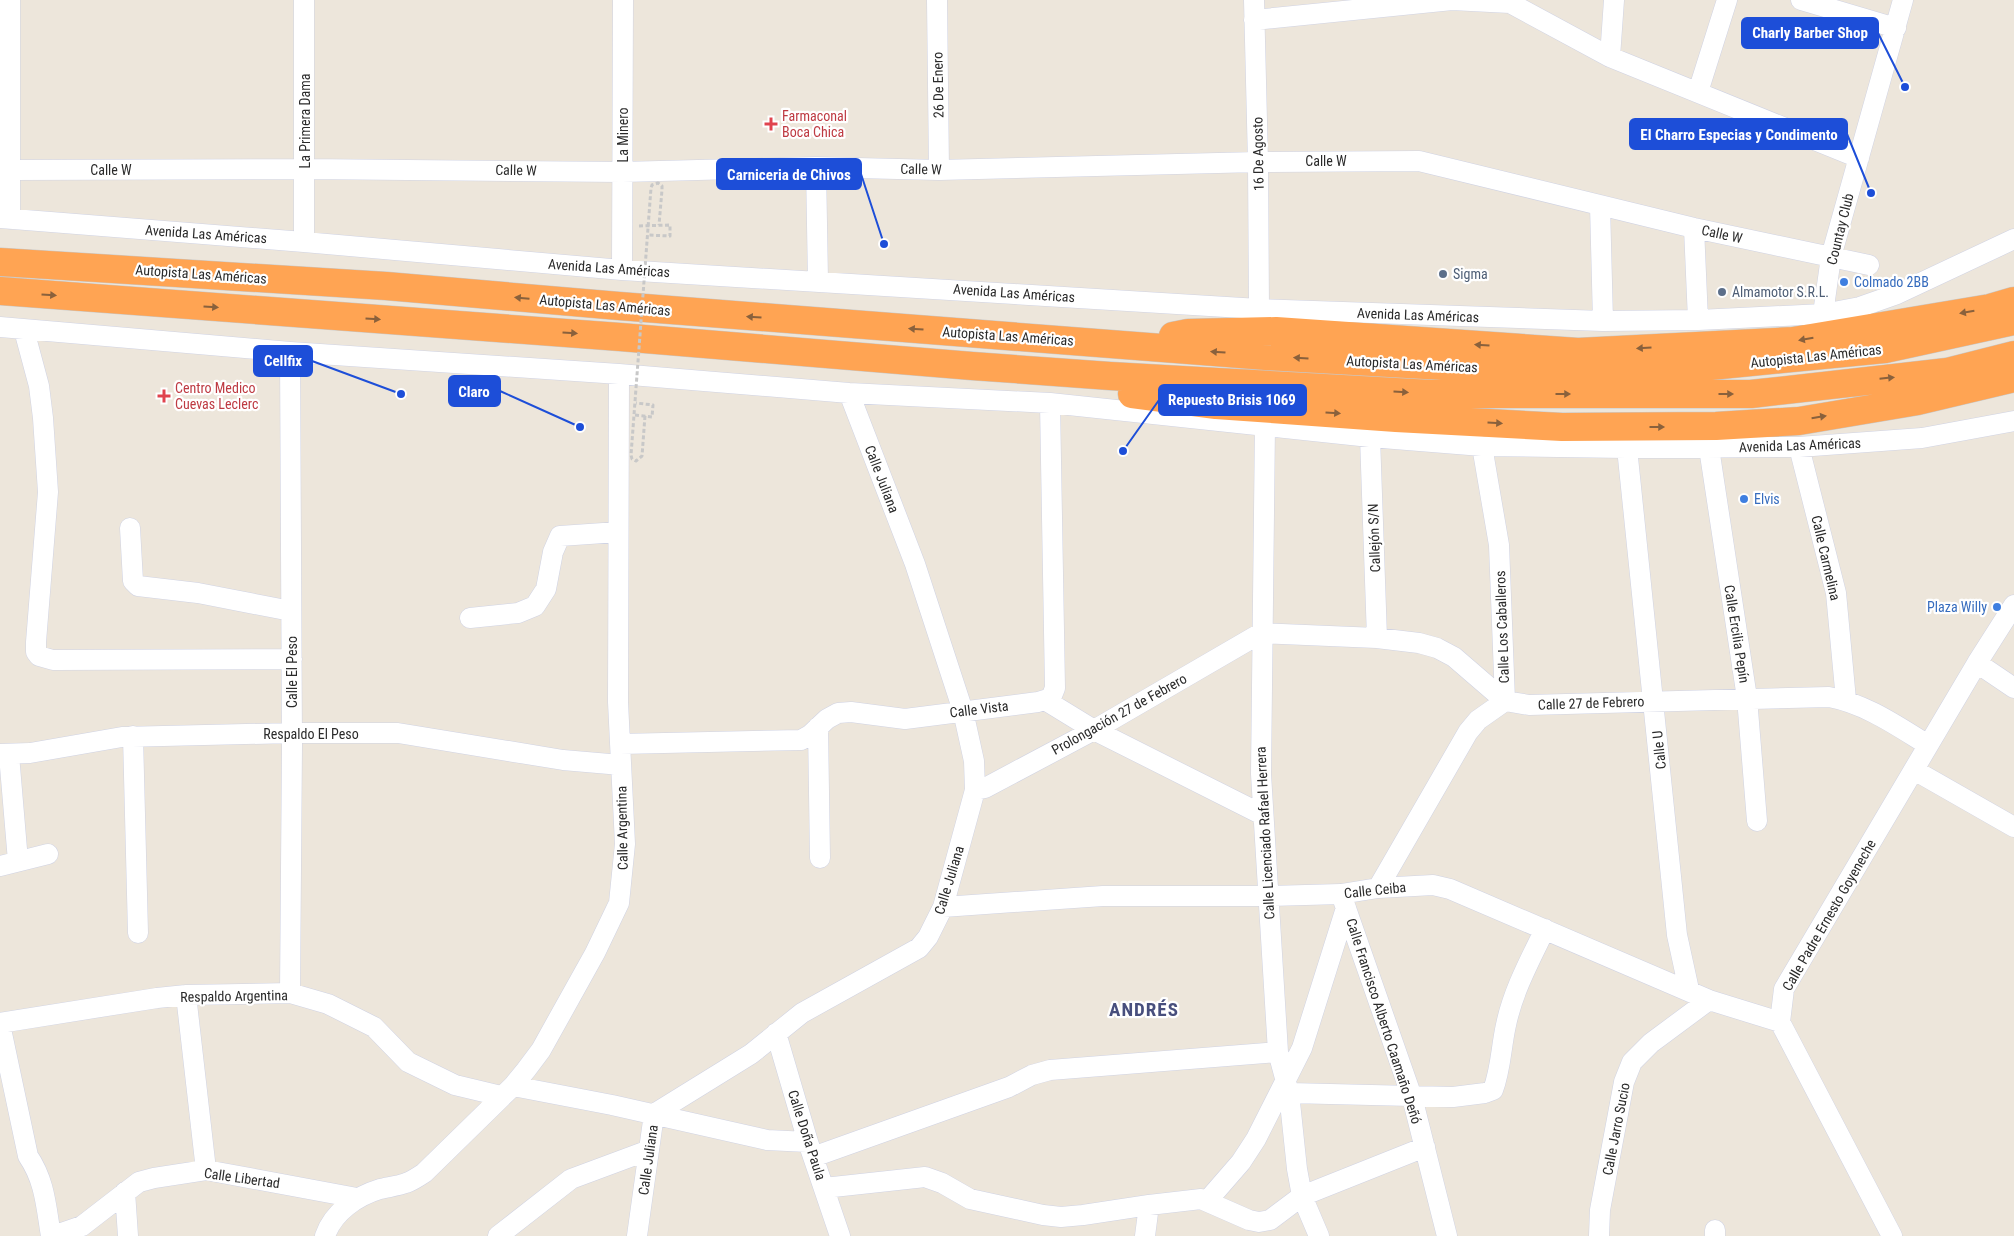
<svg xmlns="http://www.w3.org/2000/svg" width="2014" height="1236" viewBox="0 0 2014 1236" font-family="'Roboto Condensed',sans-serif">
  <rect width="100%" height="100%" fill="#ede6db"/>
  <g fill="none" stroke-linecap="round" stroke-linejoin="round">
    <g stroke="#d0d3e3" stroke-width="21">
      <path id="minor" d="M304 0V242
        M937 0 939 170
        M1254 0 1258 162 1259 309
        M1801 0 1896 28
        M1254 20 1452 0 1510 3 1610 57 1859 158
        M1610 57 1614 0
        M1698 92 1727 0
        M816 167 818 281
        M0 171 10 170 305 169 622 172 816 167 939 170 1258 162 1419 161 1694 228 1869 265
        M1600 205 1603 321
        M0 218 304 242 622 270 1259 309 1603 321 1698 320 1823 314 1860 307 1897 294 2014 239
        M10 219V0
        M1694 228 1698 320
        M622 270 623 0
        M1823 314 1831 257 1903 0
        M0 327 290 352 619 374 849 393 1050 403 1370 437 1482 446 1627 448 1799 447 1922 438 2014 421
        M24 330 39 386 43 418 48 492 36 642V652L39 656 53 660 292 659
        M1265 425 1261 774 1278 1052 1289 1093 1297 1169 1302 1196 1319 1236
        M1370 437 1377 638
        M1482 446 1499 545 1505 701
        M1799 447 1836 593 1846 700
        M1627 448 1677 935 1689 990
        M1709 448 1747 698 1757 821
        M130 528 133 581 138 586 198 593 291 611
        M470 618 518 613 535 606 546 589 553 552 560 536 618 532
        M1977 663 2014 688
        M1045 700 1094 730 1263 815
        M818 727 820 858
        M133 736 138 933
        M620 744 801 740 810 735 827 719 838 713 851 712 905 719 1038 702 1051 698 1055 688 1050 403
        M0 754 30 753 122 737 292 733H398L563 760 621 765
        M9 755 18 861
        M1914 770 2014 827
        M975 790 985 788 1094 730 1261 633 1377 638 1419 643 1437 648 1454 657 1505 701 1529 705 1829 697C1866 704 1897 726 1928 745
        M0 866 48 854
        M1378 888 1468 732 1478 720 1505 701
        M1341 894 1412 1097 1447 1236
        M943 907 1103 896H1268L1341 894 1378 888 1433 885 1450 889 1709 1000 1780 1022
        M290 993 292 745 290 352
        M186 995 206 1170
        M0 1023 157 998 186 995 290 993 328 1004 374 1027 408 1062 455 1085 501 1096
        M0 1024 28 1156C45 1181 46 1206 51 1236
        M776 1033 808 1142 840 1236
        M513 1086 612 1105 767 1140 808 1142
        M1289 1093 1453 1097 1485 1093 1493 1090C1501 1069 1501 1047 1506 1025 1513 991 1530 960 1545 929
        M813 1157 1009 1087 1032 1075 1050 1070 1278 1052
        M824 1188 925 1177 942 1183 970 1199 1043 1215 1061 1217 1083 1215 1149 1205 1201 1199 1249 1220 1259 1222 1270 1220 1302 1196 1425 1147
        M125 1192 128 1236
        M1208 1200 1241 1162 1256 1139 1302 1048 1346 908
        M1715 1230V1236
        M53 1236 82 1226 139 1182 154 1178 206 1170 357 1198
        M325 1236C333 1212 357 1196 380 1189 388 1187 398 1186 406 1183 412 1181 418 1177 424 1173L513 1086 526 1070 541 1050 595 953 619 903 625 844 618 702 619 374
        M498 1236 571 1179 649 1150
        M637 1236 654 1114 751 1054 802 1013 919 948 928 937 943 907 975 790 974 761 963 711 915 564 849 393
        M1145 1236 1149 1205
        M1599 1236 1600 1210 1624 1082 1632 1062 1651 1043 1709 1000
        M1892 1236 1780 1022 1784 989 1977 663 2014 605"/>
    </g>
    <g stroke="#c8c8c8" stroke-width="29">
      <path id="highway" d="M0 262 386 286 619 306 1266 356 1602 375 1691 368 1885 349 2014 321
        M0 291 620 337 972 366 1110 376 1431 394H1751L1947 372 2014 355
        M1173 336 1188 333 1276 331 1578 352 1793 341 1990 308 2014 301
        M1132 394 1216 405 1396 418 1562 427 1716 426 1799 421 1918 401 2014 378"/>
    </g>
    <path stroke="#c8c8c8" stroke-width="3" stroke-dasharray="4 2.5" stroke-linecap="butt" d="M639 226 670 225V236L647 235
      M635 415 652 417 653 405 636 403"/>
    <use href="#minor" stroke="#fff" stroke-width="20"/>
    <use href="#highway" stroke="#ffa453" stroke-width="28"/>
    <path stroke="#c8c8c8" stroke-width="3" stroke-dasharray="4 2.5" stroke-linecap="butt" d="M645 416 642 456 636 461 632 459 631 455 651 188 652 185 658 183 662 186V190L659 225"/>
  </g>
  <defs><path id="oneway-solid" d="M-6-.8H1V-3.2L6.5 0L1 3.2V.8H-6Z" transform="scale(1.25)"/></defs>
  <g fill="#8a613c">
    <use href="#oneway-solid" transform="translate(49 295) rotate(4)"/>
    <use href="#oneway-solid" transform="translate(522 298) rotate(-175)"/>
    <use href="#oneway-solid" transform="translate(211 307) rotate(4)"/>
    <use href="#oneway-solid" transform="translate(1967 312) rotate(170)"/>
    <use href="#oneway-solid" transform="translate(754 317) rotate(-176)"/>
    <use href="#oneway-solid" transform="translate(373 319) rotate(4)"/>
    <use href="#oneway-solid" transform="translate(916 329) rotate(-176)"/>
    <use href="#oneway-solid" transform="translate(570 333) rotate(4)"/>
    <use href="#oneway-solid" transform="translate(1806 339) rotate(170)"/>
    <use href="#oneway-solid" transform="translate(1482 345) rotate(-176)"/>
    <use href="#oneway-solid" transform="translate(1644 348) rotate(177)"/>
    <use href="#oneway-solid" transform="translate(1218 352) rotate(-176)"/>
    <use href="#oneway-solid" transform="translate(1301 358) rotate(-177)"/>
    <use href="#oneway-solid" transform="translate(1887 378) rotate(-6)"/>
    <use href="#oneway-solid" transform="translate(1401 392) rotate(3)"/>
    <use href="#oneway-solid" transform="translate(1563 394)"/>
    <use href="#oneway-solid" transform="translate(1726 394)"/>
    <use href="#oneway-solid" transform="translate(1333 413) rotate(4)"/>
    <use href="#oneway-solid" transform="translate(1819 417) rotate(-9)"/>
    <use href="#oneway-solid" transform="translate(1495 423) rotate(3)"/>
    <use href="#oneway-solid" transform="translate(1657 427)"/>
  </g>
  <g fill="#e0444e" stroke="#fff" stroke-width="2">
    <path d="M768.5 116.5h5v5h5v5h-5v5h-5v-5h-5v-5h5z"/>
    <path d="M161.5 388.5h5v5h5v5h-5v5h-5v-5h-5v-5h5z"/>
  </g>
  <g fill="#5c6f8a" stroke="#fff" stroke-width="2">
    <circle cx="1443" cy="274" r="5"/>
    <circle cx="1722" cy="292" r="5"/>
  </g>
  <g fill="#3f7fe0" stroke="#fff" stroke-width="2">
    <circle cx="1844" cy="282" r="5"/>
    <circle cx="1744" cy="499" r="5"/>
    <circle cx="1997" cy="607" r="5"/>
  </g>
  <g text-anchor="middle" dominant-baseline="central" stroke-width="4.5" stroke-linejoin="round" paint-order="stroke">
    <g font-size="14" fill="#2a2a2a" stroke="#fff">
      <text transform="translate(938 85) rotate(-91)">26 De Enero</text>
      <text transform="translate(305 121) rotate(-90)">La Primera Dama</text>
      <text transform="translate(623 135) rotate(-90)">La Minero</text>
      <text transform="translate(1258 154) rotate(-91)">16 De Agosto</text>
      <text x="1326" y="161">Calle W</text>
      <text transform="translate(921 169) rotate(1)">Calle W</text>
      <text x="111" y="170">Calle W</text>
      <text transform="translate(516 170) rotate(1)">Calle W</text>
      <text transform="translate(1840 229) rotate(-76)">Countay Club</text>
      <text transform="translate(206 234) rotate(4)">Avenida Las Américas</text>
      <text transform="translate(1722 234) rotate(12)">Calle W</text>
      <text transform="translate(609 268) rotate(4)">Avenida Las Américas</text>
      <text transform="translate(201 274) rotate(4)">Autopista Las Américas</text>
      <text transform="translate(1014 293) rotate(4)">Avenida Las Américas</text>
      <text transform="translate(605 305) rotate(5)">Autopista Las Américas</text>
      <text transform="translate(1418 315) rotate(2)">Avenida Las Américas</text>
      <text transform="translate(1008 336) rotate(4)">Autopista Las Américas</text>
      <text transform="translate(1816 356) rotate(-6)">Autopista Las Américas</text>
      <text transform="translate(1412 364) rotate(3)">Autopista Las Américas</text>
      <text transform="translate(1800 445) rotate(-2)">Avenida Las Américas</text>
      <text transform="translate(882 479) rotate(69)">Calle Juliana</text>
      <text transform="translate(1374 538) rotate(-92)">Callejón S/N</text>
      <text transform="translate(1826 558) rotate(77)">Calle Carmelina</text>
      <text transform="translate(1502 627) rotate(-92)">Calle Los Caballeros</text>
      <text transform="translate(1737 634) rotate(81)">Calle Ercilia Pepín</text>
      <text transform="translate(292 672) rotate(-90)">Calle El Peso</text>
      <text transform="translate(1591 703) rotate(-2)">Calle 27 de Febrero</text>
      <text transform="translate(979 709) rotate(-7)">Calle Vista</text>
      <text transform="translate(1119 714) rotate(-29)">Prolongación 27 de Febrero</text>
      <text x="311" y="734">Respaldo El Peso</text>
      <text transform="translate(1659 750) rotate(-96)">Calle U</text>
      <text transform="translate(622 828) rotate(-91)">Calle Argentina</text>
      <text transform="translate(1265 833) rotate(-93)">Calle Licenciado Rafael Herrera</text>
      <text transform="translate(949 880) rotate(-73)">Calle Juliana</text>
      <text transform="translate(1375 890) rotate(-6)">Calle Ceiba</text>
      <text transform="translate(1829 915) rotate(-60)">Calle Padre Ernesto Goyeneche</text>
      <text transform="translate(234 996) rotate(-1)">Respaldo Argentina</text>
      <text transform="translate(1384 1021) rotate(72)">Calle Francisco Alberto Caamaño Deñó</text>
      <text transform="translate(1616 1129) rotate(-79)">Calle Jarro Sucio</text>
      <text transform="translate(807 1135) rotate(72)">Calle Doña Paula</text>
      <text transform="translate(648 1160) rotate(-82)">Calle Juliana</text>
      <text transform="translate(242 1178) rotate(8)">Calle Libertad</text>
    </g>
    <g font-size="14" fill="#be3a42" stroke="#fff" text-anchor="start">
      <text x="782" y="116">Farmaconal<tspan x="782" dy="16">Boca Chica</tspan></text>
      <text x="175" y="388">Centro Medico<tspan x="175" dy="16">Cuevas Leclerc</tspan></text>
    </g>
    <g font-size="14" fill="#4e5e75" stroke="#fff" text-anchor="start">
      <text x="1453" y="274">Sigma</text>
      <text x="1732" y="292">Almamotor S.R.L.</text>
    </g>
    <g font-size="14" fill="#366cbe" stroke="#fff" text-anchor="start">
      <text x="1854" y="282">Colmado 2BB</text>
      <text x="1754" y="499">Elvis</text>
      <text x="1987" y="607" text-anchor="end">Plaza Willy</text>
    </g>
    <g font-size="19" font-weight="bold" letter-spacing="1" fill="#484f7d" stroke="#fff">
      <text x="1144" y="1009">ANDRÉS</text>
    </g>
  </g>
  <path fill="none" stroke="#1d4ed8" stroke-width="2" d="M1905 87L1878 33M1871 193L1847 134M884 244L861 174M401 394L312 361M580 427L500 391M1123 451L1159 400"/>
  <g fill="#1d4ed8" stroke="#fff" stroke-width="2">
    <circle cx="1905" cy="87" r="5"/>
    <circle cx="1871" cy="193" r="5"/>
    <circle cx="884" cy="244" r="5"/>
    <circle cx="401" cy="394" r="5"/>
    <circle cx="580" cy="427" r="5"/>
    <circle cx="1123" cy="451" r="5"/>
  </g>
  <g fill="#1d4ed8" stroke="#1d4ed8" stroke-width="2">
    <rect x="1742" y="18" width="136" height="30" rx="5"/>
    <rect x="1630" y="119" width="217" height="30" rx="5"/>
    <rect x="717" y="159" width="144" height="30" rx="5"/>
    <rect x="254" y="346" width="58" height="30" rx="5"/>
    <rect x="449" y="376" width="51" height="30" rx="5"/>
    <rect x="1159" y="385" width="147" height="30" rx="5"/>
  </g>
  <g font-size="15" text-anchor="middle" font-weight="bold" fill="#fff">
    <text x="1810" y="38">Charly Barber Shop</text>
    <text x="1739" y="140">El Charro Especias y Condimento</text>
    <text x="789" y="180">Carniceria de Chivos</text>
    <text x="283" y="366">Cellfix</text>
    <text x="474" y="397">Claro</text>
    <text x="1232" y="405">Repuesto Brisis 1069</text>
  </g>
</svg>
